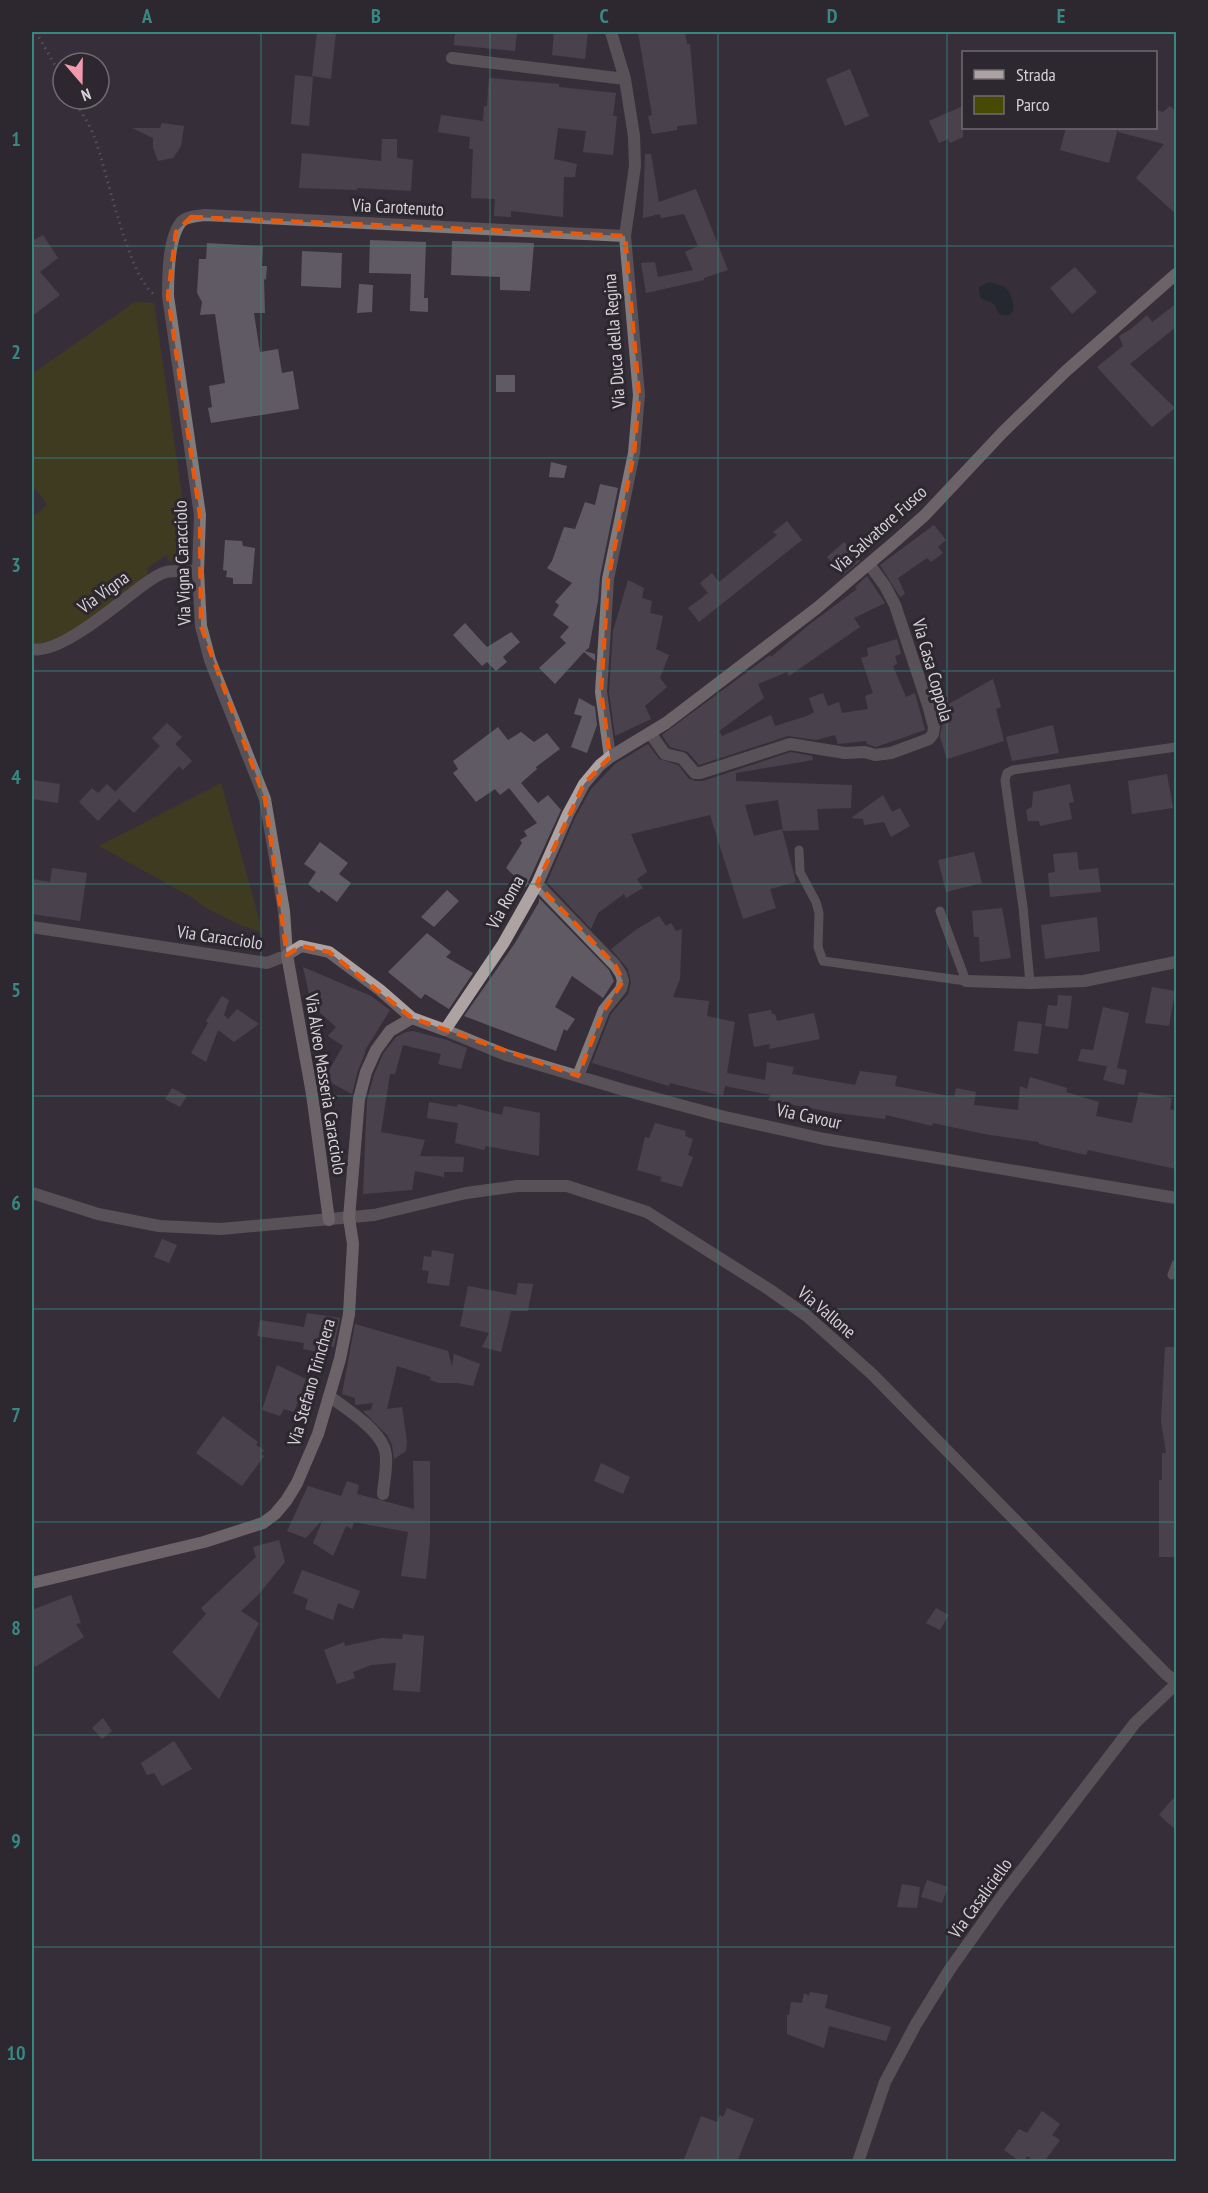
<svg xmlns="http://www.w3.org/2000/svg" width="1208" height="2193" viewBox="0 0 1208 2193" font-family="'PT Sans Narrow',sans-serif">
  <rect width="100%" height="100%" fill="#37303a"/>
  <path fill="#474a04" d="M135 302 154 303 185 516 184 558 170 562 166 555 147 568 148 574C123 593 62 649 32 643V517L47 505 36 489 32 490V374Z
    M221 783 263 933 236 923 208 909 191 897 99 846Z"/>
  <path fill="#102024" d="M989 282C993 283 1004 286 1007 289 1015 299 1019 321 999 314L994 304 980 298 979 287Z"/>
  <path fill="#605a65" d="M317 32H336L331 79 312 76Z
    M455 32H517L515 51 454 45Z
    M554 32H588L585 59 552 55Z
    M638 32H685L687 44H690L697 124 677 126V130L652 134 648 116 652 115Z
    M850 69 869 116 845 126 826 79Z
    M295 75 313 77 309 126 291 124Z
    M489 78 559 84V87L616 93 613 116H617L613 155 583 152 586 131 558 128 554 159 577 164 575 177H564L563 217 511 211V217L494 216 495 199 471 198 473 149H469L470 137 438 132 441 115 483 121 484 106H487Z
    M963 106V137L950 143 948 139 939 143 929 121Z
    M1170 106 1176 111V214L1136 178 1164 144 1118 132 1119 128H1155V110L1163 112Z
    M162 123 184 126 181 146 173 158 158 161 153 147V138L132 128H160Z
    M1066 128H1118L1109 163 1060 150Z
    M382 139H397V158L413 160 411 191 357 188V190L299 188 302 153 381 161Z
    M645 154H651L659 202 696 189 728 270 704 278V280L646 293 641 263 655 262 658 277 693 270 685 252 698 246 684 214 661 218 660 214 643 218Z
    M43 235 58 258 40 272 60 295 32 316V241Z
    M370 240 426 242 424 298H428V312L410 311 411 274 369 273Z
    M452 241 534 243 530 291 500 290V277L451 275Z
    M207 243 263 246 262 266H267L266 280 264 279 265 313H254L260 352 278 349 282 373 293 371 299 409 211 423 208 408 212 407 209 386 225 383 215 314 200 315 202 302 197 293 199 259H206Z
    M302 251 342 253 341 288 301 286Z
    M1075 267 1097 292 1072 314 1050 288Z
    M359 284 373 285 372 312 357 313Z
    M1176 304V327L1130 364 1175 408 1152 427 1097 367 1123 346 1119 336 1131 329 1147 315 1152 322Z
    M496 375H515V392H496Z
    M551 462 567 466 564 478 549 477Z
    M600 484 618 488 600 577 598 601 589 648 585 651 595 654V661L584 652 555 684 539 668 566 643 560 637 569 627 553 615 559 605 555 602 572 583 547 568 552 561 564 527 575 529 585 502 595 505Z
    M787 521 802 540 699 622 688 608 708 593 700 583 712 573 719 582 777 535 773 532Z
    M934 525 946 540 938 547 943 553 931 562 927 558 898 578 905 594 900 597 880 565Z
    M225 540 242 541 243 546 255 548 252 584H233V578L226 577 227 571 223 570Z
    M844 542 860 561 843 575 827 557Z
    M867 576 885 603 854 618 860 627 789 676 787 672 758 684 764 698 719 731 722 736 771 715 775 726 807 716 814 712 809 698 823 693 828 706 839 702 842 713 868 709 865 696 873 693 861 658 868 656 867 648 897 639 901 654 895 656 897 664 893 666 906 697 915 693 925 730 876 747 867 744 866 741 838 744 835 735 816 740 788 736 699 765 688 752 670 747 662 735 770 655 771 657 810 624 857 589 855 587Z
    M628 580 644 588 642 598 652 601 650 613 663 616 656 649 669 655 660 678 667 687 645 706 651 719 615 736 609 692 613 631Z
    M465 623 487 647 511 632 520 642 503 657 507 662 496 671 487 662 482 666 453 635Z
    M993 679 1001 707 996 709 1004 741 947 759 940 737 942 725 938 710Z
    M579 698 595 707 597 725 587 753 571 747 582 716 574 714Z
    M167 723 182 737 175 744 192 761 183 770 179 766 134 813 119 799 98 821 79 802 92 788 98 793 107 784 115 792 160 746 152 738Z
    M1053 725 1059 753 1012 761 1006 737Z
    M498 727 508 740 521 732 534 742 547 733 560 749 536 767 537 769 521 783 538 803 548 795 561 810 526 887 506 868 522 843 520 840 527 836 524 831 537 823 509 788 500 795 495 789 476 802 453 773 458 769 453 761Z
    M648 744 659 759 678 765 689 779 695 781H703L791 752 812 756 813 760 736 773V781L852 785 851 808 817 809 819 830 783 831 778 800 745 805 754 836 782 829 796 882 770 889 776 908 743 919 710 815 631 834 647 872 637 879 643 888 626 898 624 894 598 913 591 929 547 882 575 818 591 789 615 764Z
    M1167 774 1173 808 1132 814 1128 781Z
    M32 780 60 784 58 803 32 799Z
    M1070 784 1074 802 1069 803 1072 819 1040 826 1039 821H1028L1026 810 1032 807 1033 792Z
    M883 795 892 812 900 808 910 826 891 837 884 822 864 825 863 819 851 818Z
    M320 842 348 863 339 874 351 883 337 902 321 890 319 893 308 884 316 872 304 864Z
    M974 852 982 883 946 892 938 860Z
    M1077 852 1079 870 1098 868 1101 892 1050 897 1048 873 1055 872 1053 854Z
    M52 868 87 873 80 921 32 914V879L50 882Z
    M447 890 459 901 434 927 421 917Z
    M539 898 609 970 614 981 603 998 572 976 555 1007 575 1019 567 1031 564 1029 556 1051 464 1016 515 943 539 902Z
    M1002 908 1011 958 980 962 979 937H974L972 911Z
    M659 916 666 926 671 923 676 931 682 929 680 979 673 997 709 1001 707 1016 735 1022 727 1073 765 1080 767 1062 794 1067 792 1074 855 1085 860 1071 897 1076 895 1086 954 1097 956 1088 976 1092 974 1105 1018 1110 1020 1086 1027 1089 1030 1077 1067 1088 1066 1092 1099 1102 1096 1116 1132 1123 1139 1092 1172 1098 1170 1109 1176 1111V1169L1088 1150 1086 1155 1039 1144V1142L984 1134 933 1123 932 1126 886 1115 885 1119 836 1113 768 1100 771 1095 725 1086 723 1096 670 1083 669 1086 592 1063 611 1014 628 994 631 983 628 969 611 949 637 929Z
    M1097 917 1100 951 1045 959 1041 925Z
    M427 933 451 952 446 957 473 973 449 1009 425 994 421 999 388 972Z
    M303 967 371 996 390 1010 364 1052 366 1051 358 1070 352 1094 324 1079 343 1046 328 1036 336 1027 316 1009 320 1003 309 994Z
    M1152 987 1175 991 1169 1026 1145 1023Z
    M1058 995 1072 996 1068 1029 1045 1026 1048 1005 1057 1006Z
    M222 996 229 1000 224 1015 228 1019 237 1009 259 1024 234 1042 218 1030 206 1062 191 1053 208 1023 206 1021Z
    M1103 1007 1129 1013 1117 1068 1078 1061 1081 1049 1093 1050Z
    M771 1010 772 1014H775L777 1021 814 1013 820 1039 769 1049 770 1044 754 1047 748 1014Z
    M1018 1021 1042 1024 1038 1054 1014 1051Z
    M413 1031 447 1040 467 1048 461 1069 438 1064 441 1054 403 1045 395 1074H390L381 1132 425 1140 420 1156 464 1157 463 1172H444V1177L415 1171 412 1190 363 1194 367 1100 374 1075 383 1054 396 1037 406 1032Z
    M1107 1066 1127 1070 1124 1085 1103 1080Z
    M172 1088 187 1096 180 1107 165 1099Z
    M429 1102 457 1107 458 1104 502 1115 504 1106 540 1113 539 1156 486 1146 484 1150 455 1143 458 1123 427 1118Z
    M655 1123 686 1131 685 1136 693 1139 688 1155 693 1157 682 1187 660 1181 662 1177 637 1170 645 1137 649 1138Z
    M162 1239 177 1245 169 1263 154 1257Z
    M432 1250 454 1254 449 1286 427 1283 429 1271 422 1270 424 1256 431 1257Z
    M518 1283 533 1284 528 1311H511L501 1352 482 1347 489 1333 460 1326 468 1286 516 1295Z
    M307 1313 340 1318 334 1347 321 1345 319 1352 303 1349 304 1343 257 1336 260 1320 304 1327Z
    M355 1324 448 1351 452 1366 454 1354 480 1364 473 1386 458 1383H439L430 1380 431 1377 397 1366 387 1409 402 1407 407 1442 406 1451 394 1459 392 1445 387 1435 363 1411 371 1410 373 1403 355 1405V1398L342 1394Z
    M1165 1347H1176V1557H1159V1480H1162V1453H1166L1161 1421Z
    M277 1365 306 1379 294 1412 284 1409 280 1416 262 1410Z
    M223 1416 258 1442 256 1445 264 1450 261 1454 264 1456 242 1486 196 1453Z
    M413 1461H430V1540L426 1579 401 1576 408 1532 354 1522 352 1529 346 1526 333 1556 313 1543 323 1519 306 1538 287 1531 308 1486 341 1496 347 1481 359 1485 357 1494 414 1509Z
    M601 1463 630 1477 623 1494 594 1481Z
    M279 1540 285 1562 258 1595 241 1611 259 1623 219 1699 172 1652 206 1614 201 1608 256 1557 253 1547Z
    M302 1570 360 1591 353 1609 338 1603 333 1620 305 1609 308 1599 293 1593Z
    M71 1595 81 1623 76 1624 84 1637 35 1667 32 1659V1610Z
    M936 1608 949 1615 940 1630 926 1623Z
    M403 1634 424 1636 420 1692 393 1690 396 1663 371 1665 353 1672 355 1678 337 1684 324 1650 344 1642 345 1646 382 1638 402 1639Z
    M103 1718 112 1731 102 1739 92 1728Z
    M174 1741 192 1769 162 1786 154 1773 147 1775 141 1763Z
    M1176 1795V1830L1159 1815Z
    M927 1880 948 1887 942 1903 921 1897Z
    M902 1884 920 1887 917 1908 897 1907Z
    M810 1992 828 1995 825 2008 891 2027 886 2041 829 2026 824 2048 787 2034V2015H789L791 2002 802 2003 804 1993 809 1996Z
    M727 2108 754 2119 737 2162H683L701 2116 717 2122 720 2115 723 2117Z
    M1042 2111 1060 2124 1052 2135 1060 2140 1044 2162H1035L1027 2156 1024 2162H1021L1004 2150 1019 2129 1027 2133Z"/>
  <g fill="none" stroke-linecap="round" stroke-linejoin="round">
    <path stroke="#79737c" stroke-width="3" stroke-dasharray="1.5 4.5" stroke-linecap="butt" d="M36 32 63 79
      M74 99C80 111 89 123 94 136 107 170 128 278 155 295"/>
    <path stroke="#827b7b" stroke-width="9" d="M799 850 800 872 816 902 819 913 818 947 823 961 966 981
      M940 911 966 981
      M1030 983 1023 907 1005 780 1007 773 1013 770 1176 747
      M1172 1275 1176 1264"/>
    <path stroke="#827b7b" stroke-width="12" d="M452 58 625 79
      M32 649C59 655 116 605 138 589 146 583 157 574 166 572 176 570 188 572 198 571
      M650 733 665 754 682 758 695 773H700L790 744 845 753 865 752 875 755 891 753 929 739 933 734 934 727 928 705 895 605 885 586 869 564
      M610 757 601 692 608 579 634 453 639 395 625 236 635 166 634 136 625 79 611 32
      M537 884 615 965 621 974 623 981 621 989 604 1010 578 1076
      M32 927 267 963 287 955 284 911 265 799 210 660 201 626 198 571 200 515 168 296C168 277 168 236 182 221 188 216 198 216 205 215L625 236
      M966 981 1030 983 1084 981 1176 962
      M445 1030 506 1055 624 1090 725 1117 824 1139 1176 1198
      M32 1193 98 1214 159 1226 221 1229 374 1215 466 1193 517 1186H567L647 1212 770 1290 807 1316 872 1374 1166 1674 1176 1682
      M329 1396C345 1408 376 1427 384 1447 389 1460 384 1480 383 1494
      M858 2162 885 2082 916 2024 950 1969 1002 1896 1135 1723 1176 1684"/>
    <path stroke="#aea3a3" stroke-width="12" d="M329 1220 312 1094 287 955 301 946 329 952 380 990 412 1018 445 1030 503 944 537 884 568 814 584 784 600 765 610 757 666 723 817 608 898 539 925 515 1003 432 1066 371 1176 274
      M32 1583 204 1542 263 1523 275 1514 286 1501 297 1483 318 1434 340 1359 349 1314 353 1244 349 1218 359 1099 366 1072 376 1050 390 1031 412 1018"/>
  </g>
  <path d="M0 0H1208V2193H0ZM191 217 625 236 639 395 634 453 608 579 601 692 610 757 584 784 537 884 615 965 623 981 604 1010 578 1076 412 1018 329 952 301 946 287 955 265 799 201 626 200 515 168 296 176 232Z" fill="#37303a" fill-opacity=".55" fill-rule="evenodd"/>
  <path fill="none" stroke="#e8590c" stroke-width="4.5" stroke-dasharray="12 8" stroke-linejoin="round" d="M191 217 625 236 639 395 634 453 608 579 601 692 610 757 584 784 537 884 615 965 623 981 604 1010 578 1076 412 1018 329 952 301 946 287 955 265 799 201 626 200 515 168 296 176 232Z"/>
  <path fill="none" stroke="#378883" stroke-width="1.5" stroke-opacity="0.55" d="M261 32V2162M490 32V2162M718 32V2162M947 32V2162M32 246H1176M32 458H1176M32 671H1176M32 884H1176M32 1096H1176M32 1309H1176M32 1522H1176M32 1735H1176M32 1947H1176"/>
  <g text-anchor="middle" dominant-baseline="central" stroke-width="6" stroke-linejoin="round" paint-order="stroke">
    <g font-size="18" fill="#d5d1d7" stroke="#2d272f">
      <text transform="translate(398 207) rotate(3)">Via Carotenuto</text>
      <text transform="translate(614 341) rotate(-94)">Via Duca della Regina</text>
      <text transform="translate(879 529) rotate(-42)">Via Salvatore Fusco</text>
      <text transform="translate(182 563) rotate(-92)">Via Vigna Caracciolo</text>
      <text transform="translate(103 592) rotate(-36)">Via Vigna</text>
      <text transform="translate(933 670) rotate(74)">Via Casa Coppola</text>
      <text transform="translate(505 902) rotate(-61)">Via Roma</text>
      <text transform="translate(220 937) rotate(8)">Via Caracciolo</text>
      <text transform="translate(326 1084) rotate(81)">Via Alveo Masseria Caracciolo</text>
      <text transform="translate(809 1116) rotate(12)">Via Cavour</text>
      <text transform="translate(827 1312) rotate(40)">Via Vallone</text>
      <text transform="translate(311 1382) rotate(-74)">Via Stefano Trinchera</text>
      <text transform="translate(980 1898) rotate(-54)">Via Casaliciello</text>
    </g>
  </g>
  <rect width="1208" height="2193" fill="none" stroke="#2d272f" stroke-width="66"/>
  <rect x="962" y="51" width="195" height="78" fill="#2d272f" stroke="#706b72" stroke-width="1.5"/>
  <rect x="974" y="70" width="30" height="9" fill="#aea3a3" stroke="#706b72" stroke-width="1.5"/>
  <text x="1016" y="81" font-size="18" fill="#d5d1d7">Strada</text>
  <rect x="974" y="96" width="30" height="18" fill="#474a04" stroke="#706b72" stroke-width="1.5"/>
  <text x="1016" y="111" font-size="18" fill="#d5d1d7">Parco</text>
  <g transform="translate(81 81) rotate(160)"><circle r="28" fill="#2d272f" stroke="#706b72" stroke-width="1.5"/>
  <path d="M0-4.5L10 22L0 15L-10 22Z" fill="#f29aad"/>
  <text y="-9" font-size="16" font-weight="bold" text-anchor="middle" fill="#d5d1d7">N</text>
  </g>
  <rect x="33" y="33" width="1142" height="2127" fill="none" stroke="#378883" stroke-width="2"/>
  <g font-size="20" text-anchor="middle" font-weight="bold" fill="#378883">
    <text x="147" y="23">A</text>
    <text x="376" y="23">B</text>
    <text x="604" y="23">C</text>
    <text x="832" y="23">D</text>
    <text x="1061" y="23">E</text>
    <text x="16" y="146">1</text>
    <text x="16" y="359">2</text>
    <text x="16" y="572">3</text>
    <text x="16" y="784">4</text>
    <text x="16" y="997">5</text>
    <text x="16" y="1210">6</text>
    <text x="16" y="1422">7</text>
    <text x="16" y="1635">8</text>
    <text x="16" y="1848">9</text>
    <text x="16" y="2060">10</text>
  </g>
</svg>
